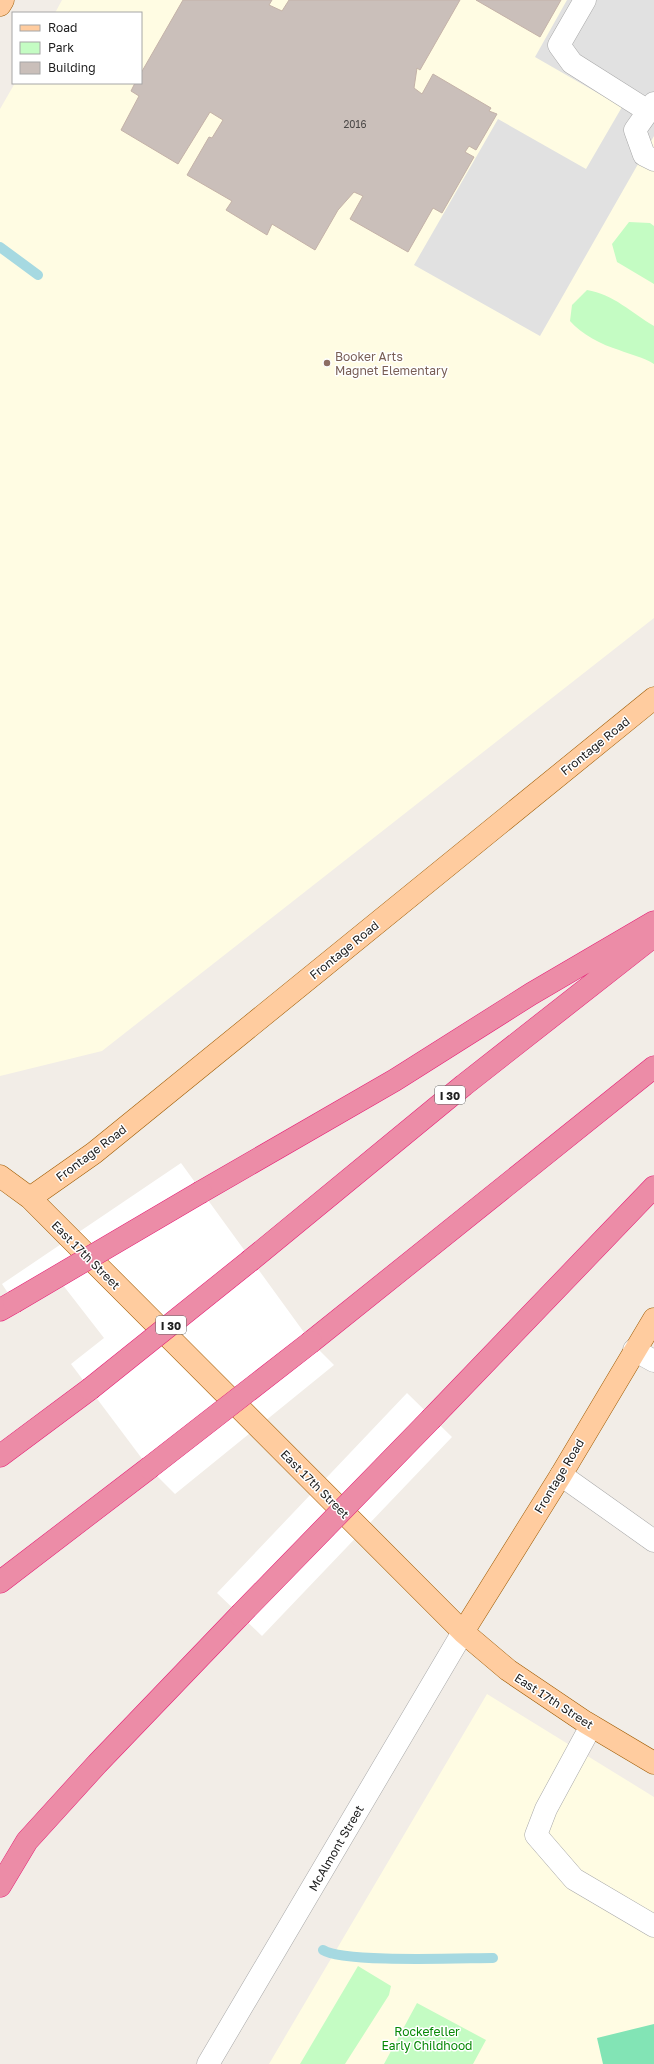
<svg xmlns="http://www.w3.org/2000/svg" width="654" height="2064" viewBox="0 0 654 2064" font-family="'Golos Text',sans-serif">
  <rect width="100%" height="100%" fill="#f2ede7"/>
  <path fill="#fffce3" d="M62 0H654V618L102 1051 0 1076V109L15 83H141V13H55Z
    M487 1694 654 1797V2064H269Z"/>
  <path fill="#c4fcc3" d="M629 222 650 223 654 226V284L617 262 612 244Z
    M587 290C613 294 632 313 654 326V364C643 357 631 355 619 350 602 345 581 334 570 321L572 305Z
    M358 1966 391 1986 389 1995 345 2064H300Z
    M417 2003 486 2040 473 2064H384Z"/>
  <path fill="#82e4b5" d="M654 2024V2064H603L597 2038Z"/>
  <path fill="#e1e1e1" d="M567 0H654V136L540 336 414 265 498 119 586 169 622 107 535 57Z"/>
  <path fill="#fff" d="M181 1163 311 1342 334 1365 175 1494 149 1468 71 1364 104 1338 59 1280 14 1302 2 1284Z
    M407 1393 452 1437 262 1636 217 1593Z"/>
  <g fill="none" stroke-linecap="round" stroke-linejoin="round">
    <path stroke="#a6d9e1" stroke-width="10" d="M0 247 38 275
      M323 1950C342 1963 463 1958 493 1958"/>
  </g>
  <path fill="#cabfba" stroke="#c4b2a8" d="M183 0H272L269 5 282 11 289 0H460L420 70 417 68 414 88 422 94 433 74 491 108 489 111 497 114 476 150 469 146 465 152 474 157 442 213 433 208 408 252 350 219 363 196 354 192 338 210 315 250 272 224 267 235 226 210 232 201 187 175 209 137 212 138 223 120 210 112 178 164 121 130 139 96 131 91 135 83H141V73Z
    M476 0H561L540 37Z"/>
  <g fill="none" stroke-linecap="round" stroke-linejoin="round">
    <g stroke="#a8a8a8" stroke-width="23">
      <path id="minor" d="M585 0 559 45 572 63 648 111
        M654 103 635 130 644 155 654 160
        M634 1350 654 1361
        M561 1475 654 1541
        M591 1726 546 1809 536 1835 574 1879 654 1926
        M208 2064 463 1632"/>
    </g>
    <g stroke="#9e5a00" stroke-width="23">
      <path id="major" d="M0 5 3 0
        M0 1176 30 1198 463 1632 508 1670 585 1722 654 1763
        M30 1198 94 1153 654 698
        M463 1632 561 1475 654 1319"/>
    </g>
    <g stroke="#e51f76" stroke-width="23">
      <path id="highway" d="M201 1192 395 1080 531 994 654 922
        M251 1260 464 1085 654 936
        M0 1310 14 1302
        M311 1342 654 1067
        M432 1418 654 1187
        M0 1456 90 1389
        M0 1582 149 1468
        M0 1886 27 1841 97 1764 240 1615"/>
    </g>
    <use href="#minor" stroke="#fff" stroke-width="22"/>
    <use href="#major" stroke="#ffcc9f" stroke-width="22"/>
    <use href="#highway" stroke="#ec8ca7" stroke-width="22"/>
    <g stroke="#e51f76" stroke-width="23" stroke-linecap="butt">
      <path id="highway-bridge" d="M14 1302 201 1192
        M90 1389 251 1260
        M149 1468 311 1342
        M240 1615 432 1418"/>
    </g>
    <use href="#highway-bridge" stroke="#ec8ca7" stroke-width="22"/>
  </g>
  <circle fill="#8d6e63" stroke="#fff" stroke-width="1.5" cx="327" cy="363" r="4"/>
  <g text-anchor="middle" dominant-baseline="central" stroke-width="3" stroke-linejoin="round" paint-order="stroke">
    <g font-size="10" fill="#4b4847">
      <text x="355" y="124">2016</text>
    </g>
    <g fill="#fff" stroke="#646464" stroke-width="1">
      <rect x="435" y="1086" width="30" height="18" rx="3"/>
      <rect x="156" y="1316" width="30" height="18" rx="3"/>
    </g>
    <g font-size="11" font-weight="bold" fill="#212121">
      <text x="450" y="1095">I 30</text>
      <text x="171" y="1325">I 30</text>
    </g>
    <g font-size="12" fill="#785e54" stroke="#fff" text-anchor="start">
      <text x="335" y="356">Booker Arts<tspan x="335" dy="14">Magnet Elementary</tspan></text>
    </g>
    <g font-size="12" fill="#212121" stroke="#fff">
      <text transform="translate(595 746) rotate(-39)">Frontage Road</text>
      <text transform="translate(344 950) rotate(-39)">Frontage Road</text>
      <text transform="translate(91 1153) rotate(-37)">Frontage Road</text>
      <text transform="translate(86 1255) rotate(45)">East 17th Street</text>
      <text transform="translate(559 1476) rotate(-59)">Frontage Road</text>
      <text transform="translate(315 1484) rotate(45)">East 17th Street</text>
      <text transform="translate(554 1701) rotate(33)">East 17th Street</text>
      <text transform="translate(336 1848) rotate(-60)">McAlmont Street</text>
    </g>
    <g font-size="12" fill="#078806" stroke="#fff">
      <text x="427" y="2031">Rockefeller<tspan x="427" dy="14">Early Childhood</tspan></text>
    </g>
  </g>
  <rect x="12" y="12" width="130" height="72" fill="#ffffff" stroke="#a6a6a6"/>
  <rect x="20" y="25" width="20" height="6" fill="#ffcc9f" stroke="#a6a6a6"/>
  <text x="48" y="32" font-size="12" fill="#212121">Road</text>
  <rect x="20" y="42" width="20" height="12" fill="#c4fcc3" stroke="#a6a6a6"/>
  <text x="48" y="52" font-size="12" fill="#212121">Park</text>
  <rect x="20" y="62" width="20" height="12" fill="#cabfba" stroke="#a6a6a6"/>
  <text x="48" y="72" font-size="12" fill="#212121">Building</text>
</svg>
